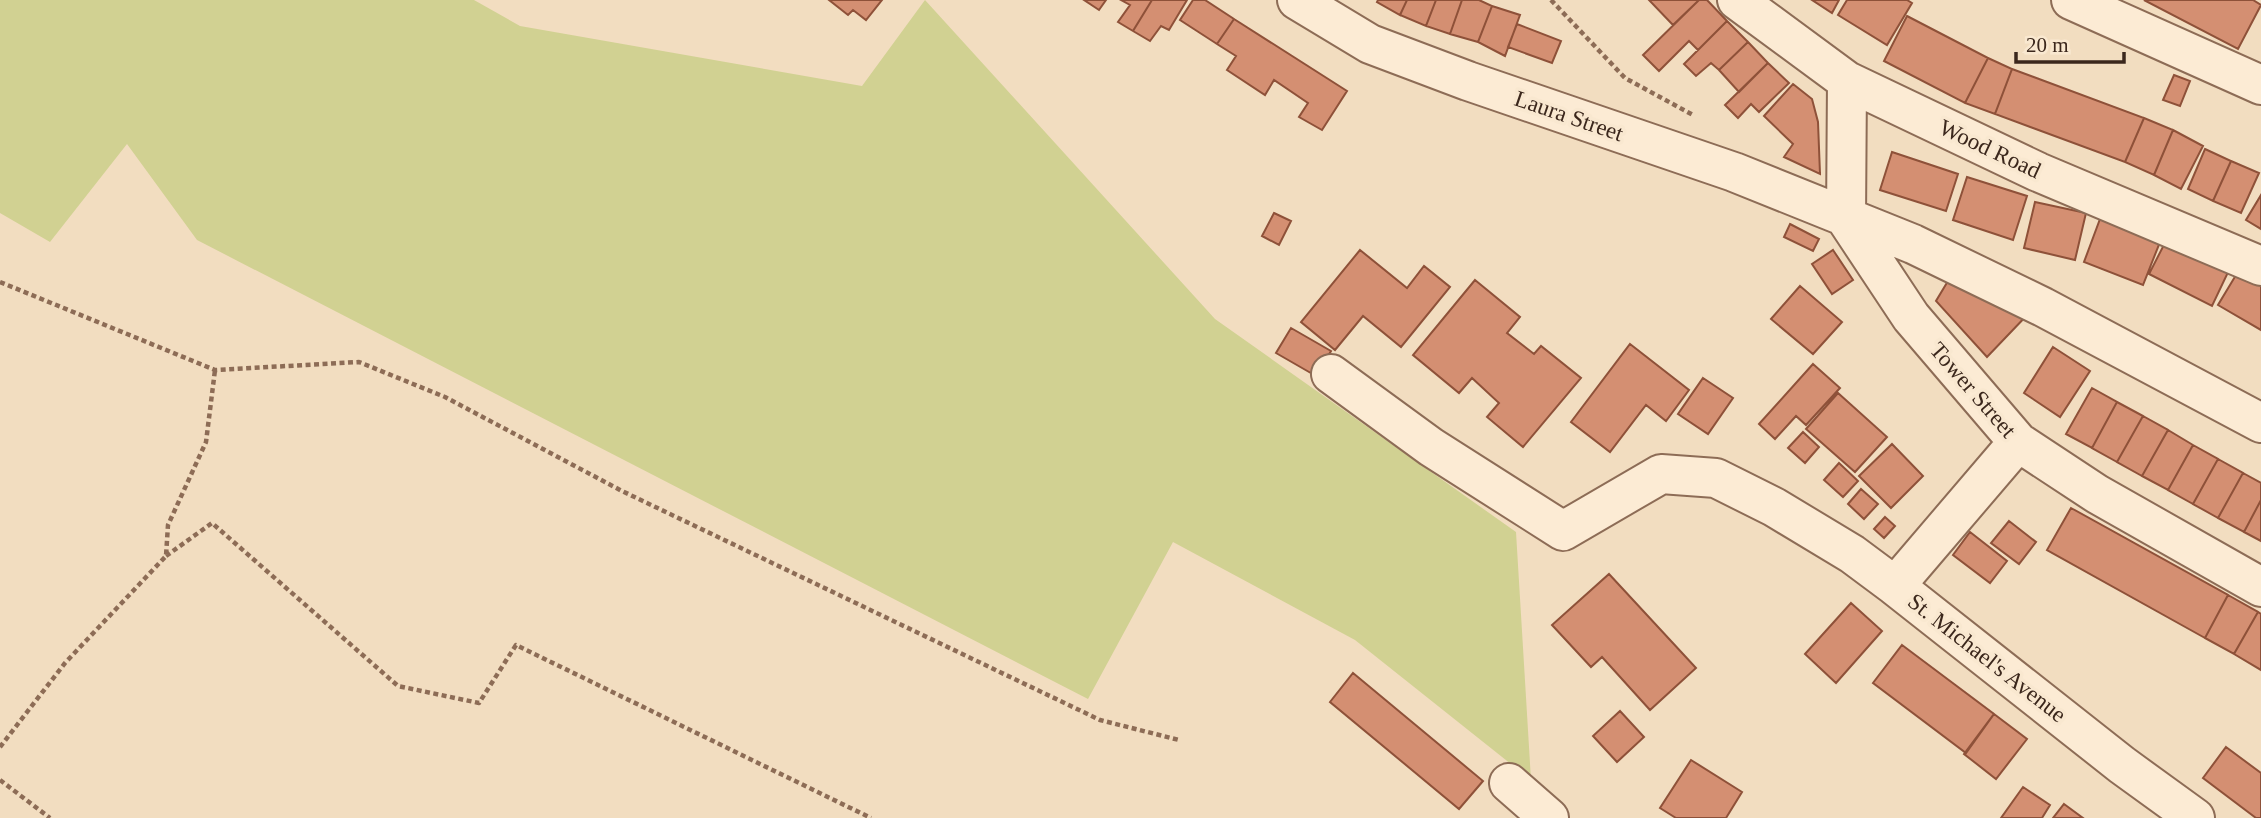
<svg xmlns="http://www.w3.org/2000/svg" width="2261" height="818" viewBox="0 0 2261 818" font-family="'Times New Roman',serif">
  <rect width="100%" height="100%" fill="#f2ddc0"/>
  <path fill="#d1d192" d="M0 0H474L520 26 862 86 925 0 1215 319 1516 532 1531 780 1355 640 1173 542 1088 699 197 240 127 144 50 242 0 213Z"/>
  <path fill="#d48f72" stroke="#8e5139" stroke-width="2" d="M829 0H882L866 20 853 10 848 15Z
    M1084 0H1106L1099 10Z
    M1121 0H1152L1133 31 1118 22 1130 5Z
    M1152 0H1187L1169 30 1161 26 1150 41 1133 31Z
    M1193 0H1205L1234 19 1217 44 1180 20Z
    M1378 0H1407L1400 15 1377 2Z
    M1407 0H1436L1426 26 1400 15Z
    M1436 0H1462L1450 34 1426 26Z
    M1462 0H1479L1492 6 1478 42 1450 34Z
    M1649 0H1699L1673 25Z
    M1699 0H1707L1727 21 1698 50 1689 41 1659 71 1643 55Z
    M1812 0H1839L1832 13Z
    M1847 0H1907L1912 3 1887 45 1838 15Z
    M2144 0H2253L2261 5 2238 49Z
    M1492 6 1520 15 1505 56 1478 42Z
    M1907 16 1988 58 1965 103 1884 61Z
    M1234 19 1347 91 1322 130 1299 117 1308 103 1274 80 1265 95 1227 70 1236 56 1217 44Z
    M1727 21 1748 42 1719 70 1711 63 1696 76 1684 64Z
    M1517 24 1561 41 1552 63 1508 47Z
    M1748 42 1768 63 1739 92 1719 70Z
    M1988 58 2012 69 1995 114 1965 103Z
    M1768 63 1789 83 1759 112 1751 104 1738 118 1725 105Z
    M2012 69 2144 118 2125 162 1995 114Z
    M2174 75 2190 81 2180 106 2163 100Z
    M1793 84 1812 99 1818 122 1820 174 1784 157 1793 144 1764 116Z
    M2144 118 2173 130 2154 175 2125 162Z
    M2173 130 2203 146 2181 189 2154 175Z
    M2205 149 2231 161 2213 201 2188 189Z
    M1892 152 1958 174 1946 211 1880 190Z
    M2231 161 2259 173 2241 213 2213 201Z
    M1967 177 2027 196 2013 240 1953 220Z
    M2261 195V229L2246 220Z
    M2035 202 2086 213 2075 260 2024 248Z
    M1274 213 1291 221 1279 245 1262 236Z
    M2100 219 2160 242 2143 285 2084 262Z
    M1790 224 1819 239 1813 251 1784 237Z
    M2169 235 2231 266 2212 306 2149 274Z
    M1360 250 1407 288 1424 266 1450 287 1401 347 1363 316 1335 350 1301 322Z
    M1833 250 1853 280 1832 294 1812 264Z
    M2239 270 2261 283V330L2218 305Z
    M1951 276 2030 312 1987 357 1936 301Z
    M1475 280 1520 317 1507 333 1534 354 1541 346 1581 378 1523 447 1487 417 1499 403 1472 378 1459 393 1413 355Z
    M1800 286 1842 322 1813 354 1771 319Z
    M1291 328 1331 351 1316 376 1276 353Z
    M1630 344 1689 390 1666 421 1646 405 1610 452 1571 422Z
    M2053 347 2090 371 2060 417 2024 393Z
    M1813 364 1840 388 1806 425 1796 416 1775 439 1759 424Z
    M1703 378 1733 398 1708 434 1678 414Z
    M2092 388 2117 402 2092 448 2066 434Z
    M1838 393 1887 437 1855 472 1806 429Z
    M2117 402 2143 416 2117 462 2092 448Z
    M2143 416 2168 430 2142 476 2117 462Z
    M2168 430 2193 445 2168 490 2142 476Z
    M1803 432 1819 447 1805 463 1788 448Z
    M1892 444 1923 476 1891 508 1859 476Z
    M2193 445 2218 459 2193 504 2168 490Z
    M2218 459 2243 473 2218 518 2193 504Z
    M1839 463 1858 481 1843 497 1824 480Z
    M2243 473 2261 483V500L2244 532 2218 518Z
    M1861 489 1878 504 1864 519 1848 504Z
    M2261 500V541L2244 532Z
    M2071 508 2228 595 2205 638 2047 550Z
    M1885 517 1895 526 1884 538 1874 529Z
    M2009 521 2036 542 2019 564 1991 543Z
    M1970 532 2007 561 1990 583 1953 555Z
    M1609 574 1696 668 1650 710 1602 657 1591 667 1552 625Z
    M2228 595 2258 612 2234 654 2205 638Z
    M1851 603 1882 631 1836 683 1805 654Z
    M2258 612 2261 614V670L2234 654Z
    M1902 645 1994 714 1966 753 1873 683Z
    M1353 673 1483 781 1459 809 1330 702Z
    M1620 711 1644 737 1617 762 1593 736Z
    M1994 714 2027 739 1996 779 1964 754Z
    M2226 747 2261 773V818H2256L2203 778Z
    M1691 760 1742 792 1726 818H1676L1660 808Z
    M2023 787 2050 805 2042 818H2001Z
    M2064 804 2083 818H2053Z"/>
  <g fill="none" stroke-linecap="round" stroke-linejoin="round">
    <g stroke="#8d6c56" stroke-width="42">
      <path id="minor" d="M1297 0 1370 44 1468 81 1734 172 1913 244 2043 307 2261 423
        M1737 0 1847 81 2038 172 2261 266
        M2071 0 2261 85
        M1847 81 1846 219 1911 317 2018 442 2097 494 2261 587
        M1331 374 1431 447 1563 531 1661 474 1716 478 1774 507 1852 554 1895 586
        M2018 442 1895 586 2122 765 2195 818
        M1509 783 1549 818"/>
    </g>
    <path stroke="#8d6c56" stroke-width="4.5" stroke-dasharray="5 3.5" stroke-linecap="butt" d="M1551 0 1625 78 1693 115
      M0 282 215 370 359 362 445 397 622 491 1100 720 1179 740
      M166 556 212 523 398 686 479 703 516 645 871 818
      M0 747 65 663 166 556 168 525 206 442 215 370
      M0 780 50 818"/>
    <use href="#minor" stroke="#fcebd4" stroke-width="38"/>
  </g>
  <g text-anchor="middle" dominant-baseline="central" stroke-width="7" stroke-linejoin="round" paint-order="stroke">
    <g font-size="23" fill="#3b271c" stroke="#f9e8d0">
      <text transform="translate(1569 116) rotate(19)">Laura Street</text>
      <text transform="translate(1990 149) rotate(25)">Wood Road</text>
      <text transform="translate(1973 390) rotate(49)">Tower Street</text>
      <text transform="translate(1987 658) rotate(38)">St. Michael's Avenue</text>
    </g>
  </g>
  <path d="M2016 52v10h108v-10" fill="none" stroke="#3b271c" stroke-width="3.5"/>
  <text x="2026" y="52" font-size="21" fill="#3b271c" stroke="#f9e8d0" stroke-width="5" paint-order="stroke">20 m</text>
</svg>
